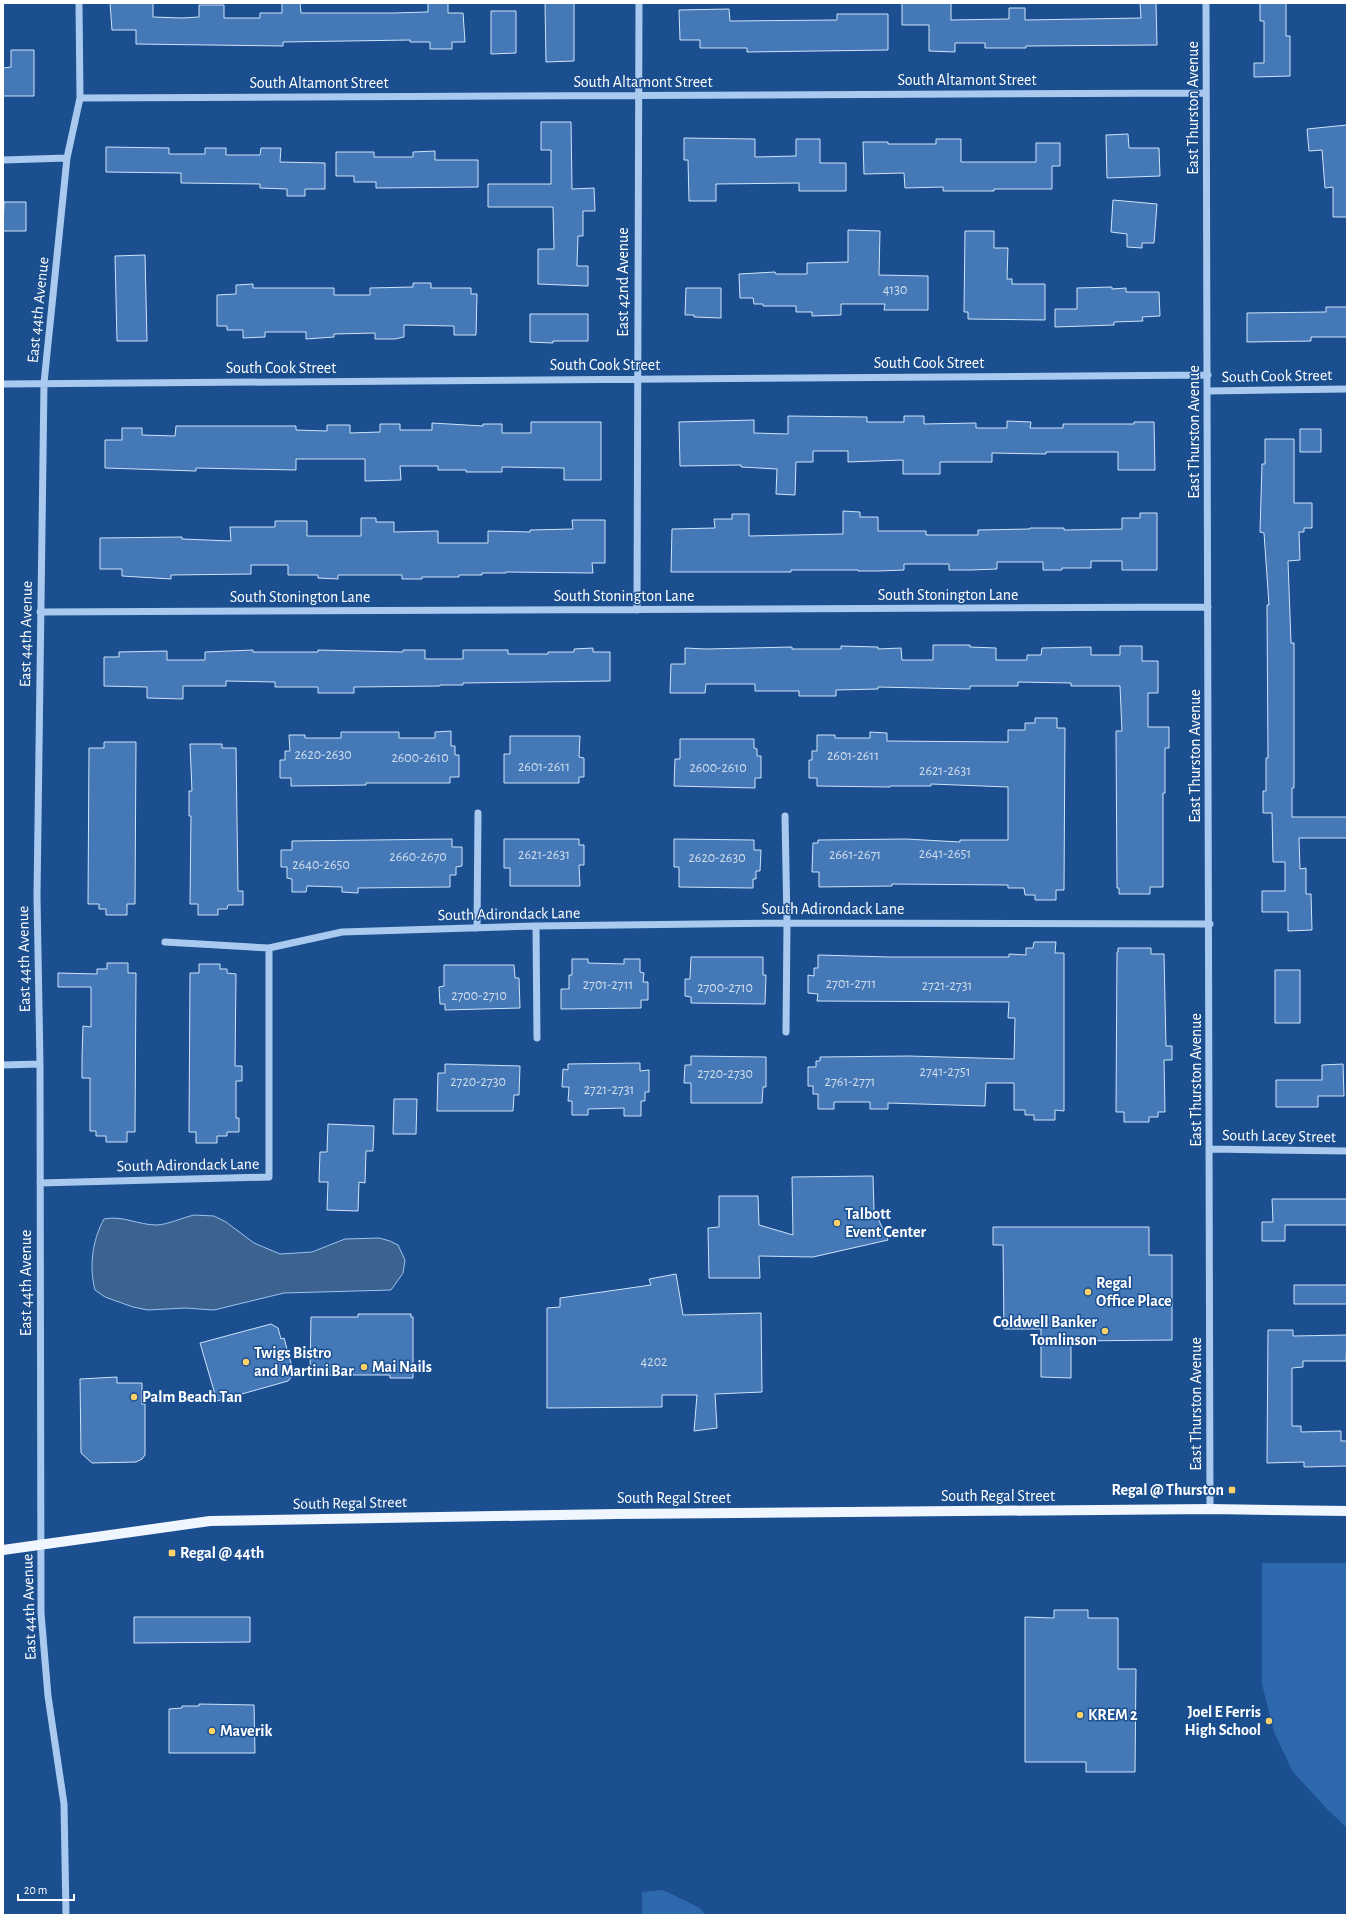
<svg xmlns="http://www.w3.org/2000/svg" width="1350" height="1918" viewBox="0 0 1350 1918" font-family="'Alegreya Sans',sans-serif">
  <rect width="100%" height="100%" fill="#1b4f8f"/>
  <path fill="#2e69ad" d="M1262 1563H1347V1828L1328 1810 1293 1772 1274 1732 1262 1684Z
    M663 1890 700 1908 705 1915H642V1892Z"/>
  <path fill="#3c6290" stroke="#9cc4f0" d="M194 1215 214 1216 226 1222 254 1243 280 1254 312 1252 345 1239 379 1238 390 1241 398 1245 405 1260 403 1273 391 1290 284 1293 214 1310 185 1308 148 1310 133 1307 105 1297 95 1290C89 1267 92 1241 104 1219 122 1215 138 1225 157 1225 170 1224 181 1218 194 1215Z"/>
  <path fill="#4478b7" stroke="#cfe3fa" d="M110 3H153V17L182 18 199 17V5H224V18H260V13H282V3H300L301 13H393L428 12V3H448V13H463L465 42H452V49H430V42H410V40L283 42V46L136 44V30H112Z
    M545 3H574V61L546 62Z
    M902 3H951V20L1009 19V8H1025V20L1141 18 1140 3H1156L1157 45 1026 46V48H985V43H955V52L929 51V25H902Z
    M1260 3H1286V36H1290V76L1254 77V63H1264V21H1260Z
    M729 9 730 21 837 20V14H888V50L747 52V48H700V40H680L679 10Z
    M491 11H516V53L491 54Z
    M11 50H34V96H3V68L11 67Z
    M541 122H571L572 189 594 188 595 211H583V236H578L577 266H588V286L538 284V249H554L553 207H488V184H551V150H541Z
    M1347 125V217H1333V187L1325 188 1322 150 1309 151 1307 129Z
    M1128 134 1129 148H1159L1160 176 1107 178 1106 135Z
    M684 138 755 139V157L796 156V139H820V163H846V191H799V183L716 184V201H689L688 160H684Z
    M936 139H961V162H1036V143H1060V166H1052V189H994V191H943V187L905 188 904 173 864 174 863 142H888V144H936Z
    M106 147 169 148V154H205V148H226V155H260L261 148H281L280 162 325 163V189H305V196H287V189L260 188V184L181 183V173L106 172Z
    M435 151V160H478V187L376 188V182H354V176H336V152H374V157H413V152Z
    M1113 200 1157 204 1154 243H1142V248L1127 247V234L1111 232Z
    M4 202H26V231H3Z
    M848 230 880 231 879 275 928 276V310H884L885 304H841V315L812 316V312H796V306H763V304H754L753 298H740L739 274 775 272 776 274H807V263L848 262Z
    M965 231H994V248H1008L1007 279H1012V284H1045V320L968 319V312H964Z
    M145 255 147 341H117L115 256Z
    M413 283H431V288H471V294H477L476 335H454V326L404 325V337L395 339H375V333L334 334V337L306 339V332H265V337L243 338V330H227V326H217V295L236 294V285L253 284V288H334V295H370V288L413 287Z
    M1112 287V289L1126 288V292H1159L1160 316 1142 317 1143 321 1114 322V325L1055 327V309H1077V288Z
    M686 288H721V318L694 317V315H685Z
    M1326 307H1347V337H1311V341L1247 342V313L1326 312Z
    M530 314H588V341H553V343L530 342Z
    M788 416 867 417V422H904V416H924V424L976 423V428H1007V421L1031 422 1030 428H1063V424H1134V422H1154L1155 470H1118V452H1046V454L992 453V462H940V474H903V460L848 462V451H813V462H796L795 495 776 494 777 469 741 467V465L680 466 679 422 754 420V433L788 434Z
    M531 422H601V480H564V468L502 467V472H466V470H438V466H400L401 480 365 481V459H296V470L196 468V471L105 468V440H122V428H142V435L175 436 176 426H296V430L327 431V425H350V433L380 432V424H400V430H432V423L483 426V424H502V433H531Z
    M1300 429H1321V452H1300Z
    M1265 439H1294V503H1312V528H1304V532H1299L1300 560 1288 561 1291 643H1294V788H1292V817H1347V838H1299L1300 869 1306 868V894H1311L1312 930 1288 931V912H1262V891H1285V862H1273L1272 813H1263V791H1266V758H1268L1267 605H1269L1264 533 1260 532 1262 464H1265Z
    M843 511 860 512V517H878V531H926V535H978V530L1030 529V528H1064V530L1122 529V518H1140V513H1157V570H1122V561H1091V568H1062V570H1043V562H997V569L971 570H949V564H904V570L878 571H858V570H791V572H671L672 529 715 528 714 519H732V514H749V536L843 534Z
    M361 518H376V522H394V532L438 531V543H488V531L530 532V530L573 529 572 520H605V563H592L593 573 506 572V573H482V575H459V577H422V579H402V575H338V579L318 578V575H288V565H251V574L171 575V579L122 576V569H100V538L182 537V539L231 541 230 527H275V521H307V536H361Z
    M933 645H970V647L996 648V660H1027V655H1041L1042 648 1091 647V655H1120V646H1142V661H1158V693H1148V727H1169V748H1165V793H1163V887H1150V894H1119V888H1117L1116 731H1122L1120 686H1071V683L1018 682V686H970V689L878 687V689L836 690V696H799V691H755V684H706L705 693H670L671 664H685V648L706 649 792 647V649H841V646L878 647V649L901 648 902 660H933Z
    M593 648V652H610V681L463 683V685H440V686L354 687V693H318V687H275V682L226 681V686H183V699L147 698V687L104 686V657H119V652L167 651V660H205V652L253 650V652H318V650L403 652V650H425V659H463V650H508V654H548V652H574V649Z
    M1035 718H1057V728H1065L1064 890H1056V900H1035V895H1025L1024 888H1008V885L892 884V886L819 887V872H812L813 843H818V840L906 839 960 842V840H1008V787L931 784V786H890V787L817 786V778H809V760H812V751H817V735H835V738H870V732L887 733V741L1008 742V730H1025V723H1035Z
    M451 731V746H455V755H459V777H450V783H366V785L291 786V778H280V760H285V751H290L289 735H305V738H341V732H399V738H435V732Z
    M510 736H580L579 757 584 758V777H579V783H504V754H510Z
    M680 739H754V748L757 749V756H761V778H755V788L674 786 675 759H680Z
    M104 742H136L135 904H127V915H106V909H99V904H88L89 748H104Z
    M190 744H222V748H236L238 891H243V905H228L227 909H218V915H198V904H190L191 816H189V791H192Z
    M452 839V847H462V866L456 867V875H450V887L358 888V893L342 892V887L307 886 306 892H292V879L287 878V867H281V850H292V841Z
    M504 839H579V845H584V865H579L580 886H510V868H504Z
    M674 839 754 840V850H761L760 871H756V879H753V888L679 887V867H674Z
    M1034 942H1056L1055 953H1064V1111L1055 1110V1120H1034V1115H1025V1110H1014V1083H986L985 1106 888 1103V1109H870V1102H834V1109H818V1094H813V1086H808V1067H816V1061H820V1057L909 1056 1014 1059 1015 1018H1008L1009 1002 817 1001 818 994 808 993V975L814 976V968H818V955L890 957H1009V954L1026 955V948H1033Z
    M1118 948H1151V954H1164L1166 1046H1172V1060H1164L1165 1112H1158V1117H1149V1122H1124V1112H1116L1117 952H1118Z
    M691 957H763V975H766L765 1004 691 1003V997L685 996V979H690Z
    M572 959H588V963L624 964V959H640V972L644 973 643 982H648V1000H641V1008L561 1009V989H569V975H572Z
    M107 963H128V973H136L135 1132H127V1142H106V1136H96V1131H90V1078H82V1059L83 1026 91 1027V987H58V973L97 974V969H107Z
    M199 964H220V969H227V973L236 974 235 1066H242V1081H236V1118H239V1132H227V1136H217V1143H196V1132H189L190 973H199Z
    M444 965H514L515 978H519L520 1008 445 1010V1004H440L439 987 444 986Z
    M1275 970H1300V1023H1275Z
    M691 1056 766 1057V1087H763L762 1103H691V1083H684L685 1065H691Z
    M640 1063V1071L649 1070V1092H645V1101H641V1116H624V1108L588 1109V1115H572V1101H568L569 1087H562L563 1069 568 1070V1064Z
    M445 1064 520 1066 519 1095H514L513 1111H437L438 1073H445Z
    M1343 1064 1344 1096H1318V1107H1276V1080H1322V1065Z
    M394 1099H417L416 1134H393Z
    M328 1124 374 1126 373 1151H366L365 1183 359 1182 358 1211 327 1210 328 1182H319L320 1152H327Z
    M873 1176 874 1210 888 1240 813 1257 759 1256 760 1278H709L708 1228 719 1227V1196H758L759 1225 793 1235 792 1177Z
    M1272 1199H1347V1225H1285V1241H1262V1222H1273Z
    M993 1227H1149V1255H1172V1340L1071 1341V1378L1041 1377V1329H1004L1003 1245H993Z
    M676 1274 683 1315 761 1313 762 1392 715 1394 717 1428 694 1431 697 1395H662V1407L547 1408V1308L560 1307V1298L651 1285 649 1279Z
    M1294 1285H1347V1304H1294Z
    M358 1314H411V1317H413V1378H390V1375H310L311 1317H358Z
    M271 1324 278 1328 281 1339 284 1338 294 1374 288 1381 217 1401 200 1343Z
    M1268 1330H1293V1336L1347 1335 1346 1361H1303V1367L1292 1368V1426H1301V1432L1341 1431V1441H1347V1466L1304 1467V1462L1267 1463Z
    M117 1377V1383H142V1404H145V1455L142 1459 136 1462 92 1463 81 1453 80 1379Z
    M1054 1610H1088V1618H1118V1669H1136L1135 1772H1086V1762H1025V1617L1054 1618Z
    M134 1617H250V1642L134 1643Z
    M199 1704 254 1705 255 1753H169V1709L182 1708V1706H199Z"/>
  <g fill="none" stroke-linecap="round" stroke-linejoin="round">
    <path stroke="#a9c9ee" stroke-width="7" d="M1206 3 1210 1509
      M80 98 1206 93
      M3 160 67 158
      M3 384 1208 375
      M1208 391 1347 389
      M637 610 639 3
      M40 612 1208 607
      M785 816 787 923 786 1032
      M536 926 537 1038
      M477 928 478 813
      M165 942 269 948
      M3 1065 40 1064
      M1210 1149 1347 1151
      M40 1183 269 1177V948L342 932 536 926 787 923 1210 924
      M66 1915 64 1804 48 1696 41 1613 40 1064 37 896 44 383 67 158 80 98 79 3"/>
    <path stroke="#f0f6ff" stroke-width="10" d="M3 1550 210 1521 617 1514 1210 1509 1347 1511"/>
  </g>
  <g fill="#ffd166" stroke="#1b4f8f" stroke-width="1.5">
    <circle cx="837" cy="1223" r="4"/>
    <circle cx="1088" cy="1292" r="4"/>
    <circle cx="1105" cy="1331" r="4"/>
    <circle cx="246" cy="1362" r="4"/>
    <circle cx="364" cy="1367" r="4"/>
    <circle cx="134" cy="1397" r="4"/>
    <rect x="1228" y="1486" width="8" height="8" rx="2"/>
    <rect x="168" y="1549" width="8" height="8" rx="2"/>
    <circle cx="1080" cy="1715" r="4"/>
    <circle cx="1269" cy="1721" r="4"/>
    <circle cx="212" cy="1731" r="4"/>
  </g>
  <g text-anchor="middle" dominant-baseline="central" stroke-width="3" stroke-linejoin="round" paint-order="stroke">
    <g font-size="14" fill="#d0dded">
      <text x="895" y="290">4130</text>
      <text x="323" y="755">2620-2630</text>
      <text x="853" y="756">2601-2611</text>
      <text x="420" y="758">2600-2610</text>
      <text x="544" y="767">2601-2611</text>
      <text x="718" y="768">2600-2610</text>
      <text x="945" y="771">2621-2631</text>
      <text x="945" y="854">2641-2651</text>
      <text x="544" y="855">2621-2631</text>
      <text x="855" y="855">2661-2671</text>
      <text x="418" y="857">2660-2670</text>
      <text x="717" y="858">2620-2630</text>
      <text x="321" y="865">2640-2650</text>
      <text x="851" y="984">2701-2711</text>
      <text x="608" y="985">2701-2711</text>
      <text x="947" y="986">2721-2731</text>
      <text x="725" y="988">2700-2710</text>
      <text x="479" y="996">2700-2710</text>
      <text x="945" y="1072">2741-2751</text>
      <text x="725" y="1074">2720-2730</text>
      <text x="478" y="1082">2720-2730</text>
      <text x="850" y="1082">2761-2771</text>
      <text x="609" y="1090">2721-2731</text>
      <text x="654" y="1362">4202</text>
    </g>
    <g font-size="16" fill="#fff" stroke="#1b4f8f">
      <text x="967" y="80">South Altamont Street</text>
      <text x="643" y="82">South Altamont Street</text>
      <text x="319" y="83">South Altamont Street</text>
      <text transform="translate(1193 108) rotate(-90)">East Thurston Avenue</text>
      <text transform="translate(623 282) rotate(-90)">East 42nd Avenue</text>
      <text transform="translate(38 310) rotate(-84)">East 44th Avenue</text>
      <text x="929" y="363">South Cook Street</text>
      <text x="605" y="365">South Cook Street</text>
      <text x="281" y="368">South Cook Street</text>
      <text transform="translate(1277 376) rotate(-1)">South Cook Street</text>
      <text transform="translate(1194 432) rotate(-90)">East Thurston Avenue</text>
      <text x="948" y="595">South Stonington Lane</text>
      <text x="624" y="596">South Stonington Lane</text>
      <text x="300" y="597">South Stonington Lane</text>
      <text transform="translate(26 634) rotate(-89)">East 44th Avenue</text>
      <text transform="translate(1195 756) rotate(-90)">East Thurston Avenue</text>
      <text x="833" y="909">South Adirondack Lane</text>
      <text transform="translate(509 914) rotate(-1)">South Adirondack Lane</text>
      <text transform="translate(24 959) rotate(-91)">East 44th Avenue</text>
      <text transform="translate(1196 1080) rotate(-90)">East Thurston Avenue</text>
      <text transform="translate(1279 1136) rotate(1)">South Lacey Street</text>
      <text transform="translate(188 1165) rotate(-1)">South Adirondack Lane</text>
      <text transform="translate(26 1283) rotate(-90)">East 44th Avenue</text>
      <text transform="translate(1196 1404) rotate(-90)">East Thurston Avenue</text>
      <text x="998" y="1496">South Regal Street</text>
      <text x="674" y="1498">South Regal Street</text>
      <text transform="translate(350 1503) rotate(-1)">South Regal Street</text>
      <text transform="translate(29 1607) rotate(-92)">East 44th Avenue</text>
    </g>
    <g font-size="16" font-weight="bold" fill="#fff" stroke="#1b4f8f" text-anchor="start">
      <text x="845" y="1214">Talbott<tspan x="845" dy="18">Event Center</tspan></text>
      <text x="1096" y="1283">Regal<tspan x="1096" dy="18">Office Place</tspan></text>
      <text x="1097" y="1322" text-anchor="end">Coldwell Banker<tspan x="1097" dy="18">Tomlinson</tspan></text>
      <text x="254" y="1353">Twigs Bistro<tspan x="254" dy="18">and Martini Bar</tspan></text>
      <text x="372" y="1367">Mai Nails</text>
      <text x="142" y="1397">Palm Beach Tan</text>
      <text x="1224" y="1490" text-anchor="end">Regal @ Thurston</text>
      <text x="180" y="1553">Regal @ 44th</text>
      <text x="1261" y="1712" text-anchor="end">Joel E Ferris<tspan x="1261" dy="18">High School</tspan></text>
      <text x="1088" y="1715">KREM 2</text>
      <text x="220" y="1731">Maverik</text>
    </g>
  </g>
  <rect width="1350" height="1918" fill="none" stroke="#ffffff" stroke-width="8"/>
  <path d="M18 1894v6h56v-6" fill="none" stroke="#ffffff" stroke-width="2"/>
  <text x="24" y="1894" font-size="12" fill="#ffffff" stroke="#1b4f8f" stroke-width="3" paint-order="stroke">20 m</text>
</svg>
